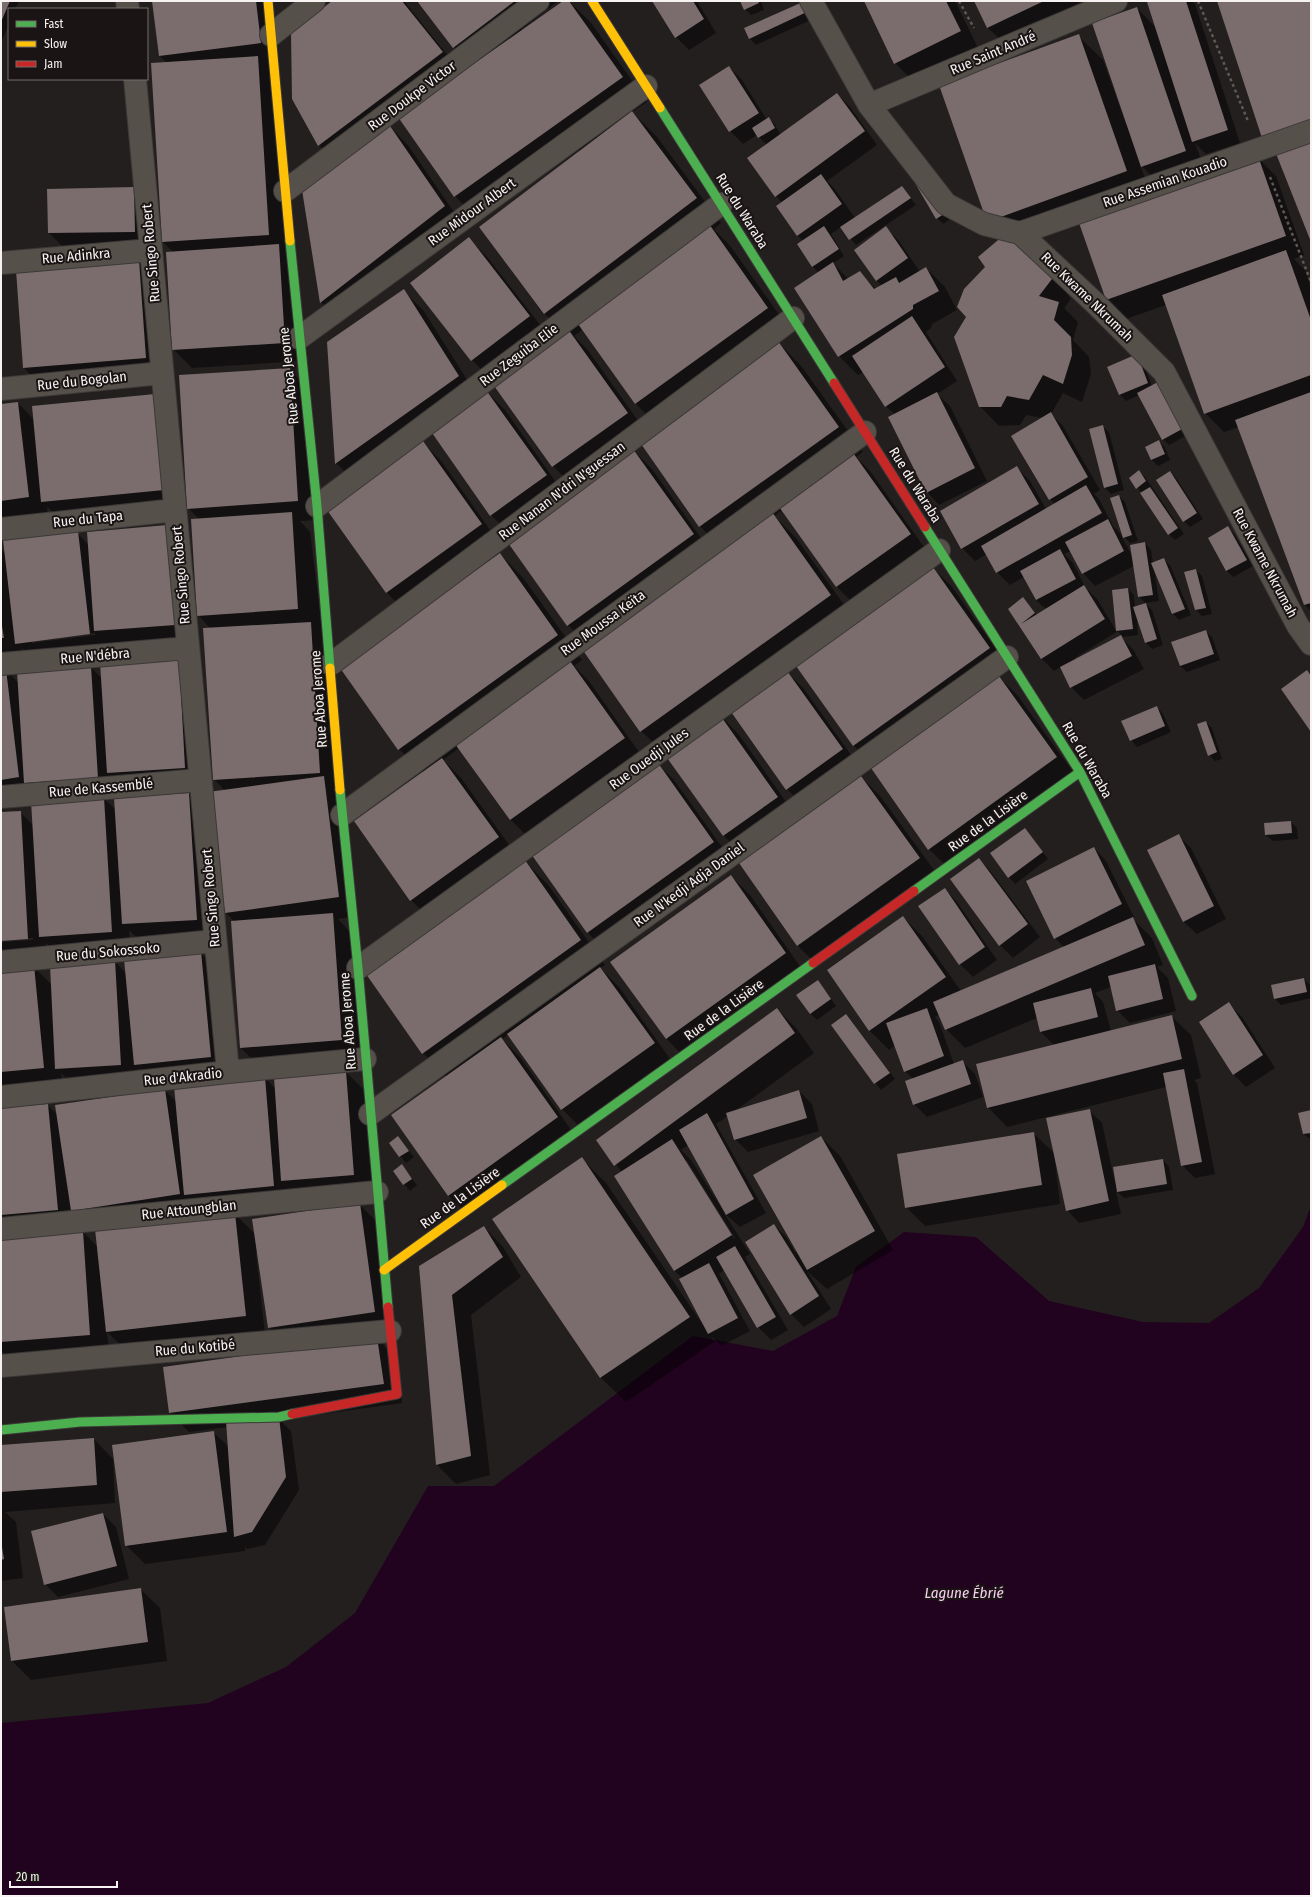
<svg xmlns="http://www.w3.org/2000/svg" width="1312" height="1897" viewBox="0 0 1312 1897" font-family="'Fira Sans Condensed',sans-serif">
  <rect width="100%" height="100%" fill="#231f1e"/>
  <path fill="#22031f" d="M1311 1206V1896H1V1723L208 1703 286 1667 355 1613 428 1486H494L693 1336 773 1351 837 1316 856 1267 904 1232 976 1237 1049 1301 1143 1322 1209 1323 1259 1288 1303 1227Z"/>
  <path fill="#0007" fill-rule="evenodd" d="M1 1H19L15 9H9V24L1 42Z
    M153 1H272L303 361 192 368 173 349V252L163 242 167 63 160 56Z
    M333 1H404L461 72 456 75 458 77 473 66 454 47 418 1H558L522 29 523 30 565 1H569L592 24 647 102 632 112 657 137 721 223 714 229 731 247 792 333 779 343 802 367 863 452 856 457 870 471 929 554 856 606 837 587 782 510 774 516 796 538 855 620 785 670 804 689 861 769 806 808 787 789 730 709 721 716 739 735 796 816 743 855 724 836 667 755 641 731 588 645 568 625 633 450 652 469 713 555 722 549 700 526 659 427 636 404 583 329 574 336 587 349 646 432 572 485 553 466 564 333 545 314 480 227 580 152 579 150 479 221 455 196 400 118 389 126 407 144 463 225 340 321 321 302 337 164 319 145 293 99Z
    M654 1H697L716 33 689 50 676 37Z
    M742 1H761L764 10 751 15 745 9Z
    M865 1H955L979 50 914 82 895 63Z
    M975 1H1084L1001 40 988 28Z
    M1154 1H1192L1195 4 1240 143 1206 154 1195 143 1205 170 1161 186 1140 164 1151 195 1257 157 1276 176 1304 255 1294 259 1305 270 1311 288V611L1305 605 1239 427 1224 432 1205 413 1166 305 1126 319 1107 300 1080 222 1016 245 1055 276 1071 299 1064 308 1078 322 1073 340 1089 357 1091 374 1082 402 1063 393 1051 414 1063 426 1100 490 1094 494 1099 499 1113 526 1120 533 1126 545 1125 546H1127L1132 556 1145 543 1151 550 1153 564 1163 559 1170 565 1191 615 1179 620 1173 614 1154 569 1159 601 1145 603 1139 596 1134 566 1095 586 1083 573 1071 551 1064 554 1073 563 1085 587 1097 599 1117 632 1113 591 1128 589 1134 595 1135 608 1146 604 1152 610 1163 645 1152 649 1145 642 1137 617 1138 635 1123 637 1118 631 1075 658 1076 660 1120 637 1133 649 1144 669 1084 700 1071 687 1061 667 1054 671 1041 658 1021 625 1023 599 1037 615 1046 609 1036 600 1024 577 1010 585 997 572 987 554 975 561 962 548 1017 468 1030 481 1046 509 1055 504 1050 499 1043 418 1026 415 1020 425 999 426 980 406 967 317 986 267 1004 237 988 221 1078 36 1103 60 1126 124H1128L1137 8 1156 28Z
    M804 2 815 18 756 45 750 39Z
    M729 67 742 80 767 120 769 118 775 125 781 135 837 94 850 107 877 145 827 181 834 188 855 218 902 187 916 205 856 245 841 227 831 234 844 256 833 263 848 279 859 273 876 289 882 286 877 281 886 228 899 241 920 272 926 268 945 287 957 310 932 324 931 328 926 332 957 381 937 394 950 406 987 481 939 505 927 492 894 414 886 406 863 372 858 375 839 356 819 273 812 266 803 241 797 235 782 203 748 158 767 145 757 135 743 144 730 131 701 85Z
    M928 185 949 220 943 224 937 218Z
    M134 188 147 201V244L62 246 49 233Z
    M469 239 488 258 548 335 491 379 472 360 412 283Z
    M139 261 158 280 165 377 43 387 24 368Z
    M403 291 423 310 478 397 486 391 505 410 565 495 510 534 491 515 430 429 355 482 336 463 328 342Z
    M1143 362 1152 386 1189 434 1169 445 1163 439 1139 395 1126 401 1119 394Z
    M289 369 308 388 316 520 300 521 310 532 358 916 338 919 352 934 361 1059 260 1067 241 1048 235 922 226 913 225 791 214 779 211 629 198 615 199 519 188 508Z
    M155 395 183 509 61 521 47 506 48 516 1 522V405L18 403 34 420Z
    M1102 426 1109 432 1124 490 1111 494 1105 488 1090 429Z
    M1159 441 1165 448 1170 460 1158 466 1152 460 1146 447Z
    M423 443 442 462 500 544 406 612 387 593Z
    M1138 471 1145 477 1184 534 1175 540 1169 534 1142 493 1130 478Z
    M1170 472 1176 478 1203 519 1190 527 1184 521Z
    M1119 496 1125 502 1138 541 1130 543 1124 537Z
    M167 526 194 644 114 650 107 643 108 653 36 662 22 648V657L1 659V549L6 554 77 533 88 544ZM95 633V635L32 643V641Z
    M1228 528 1234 534 1253 566 1233 577 1227 571 1209 539Z
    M500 554 524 579 582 660 574 666 589 681 643 758 530 839 511 820 459 748 443 760 461 778 517 856 430 919 411 900 423 773 399 749Z
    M933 568 952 587 1009 667 873 764 853 745Z
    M1196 570 1202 576 1212 614 1202 616 1196 610 1186 573Z
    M1205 631 1212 637 1220 660 1187 672 1180 666Z
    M179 658 204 787 103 798 116 810 189 794 208 813 215 939 142 943 129 930 130 951 59 956 46 943 47 958 1 961V942L33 940V938L1 940V813L20 812 33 825 32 802 1 801V670H5L19 683 91 667 102 679Z
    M999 677 1018 696 1076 776 948 868 929 849Z
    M1157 707 1163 714 1171 732 1137 747 1131 740Z
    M1206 722 1212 728 1222 759 1215 761 1209 755Z
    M655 761 674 780 732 861 607 952 588 933Z
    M861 777 880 796 939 877 817 965 798 946 740 864Z
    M1291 822 1297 828 1298 839 1273 841 1266 835Z
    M1025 829 1048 859 1015 884 1009 877Z
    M1178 836 1191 848 1226 919 1197 934 1184 922 1148 851Z
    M1094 848 1106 861 1134 917 1132 918 1152 938 1163 965 1157 967 1168 978 1176 1011 1130 1023 1117 1010 1111 987 1095 993 1103 1002 1111 1031 1171 1016 1191 1035 1201 1078 1194 1080 1197 1083 1215 1174 1195 1178 1182 1165 1166 1087 1007 1127 988 1107 1054 1045 1041 1032 1037 1018 965 1048 946 1029 940 1014 935 1017 939 1022 954 1064 962 1061 975 1074 983 1097 927 1117 914 1104 913 1079 905 1071 895 1045 889 1050 870 1031 828 971 903 917 922 936 961 991 1064 947 1055 938Z
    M979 859 991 872 1040 937 1013 958 1000 945Z
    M525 861 549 886 605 965 600 968 619 987 673 1063 581 1128 562 1109 509 1034 502 1039 520 1057 576 1137 468 1215 449 1196 392 1116 447 1077 423 1053Z
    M731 876 750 895 804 972 685 1058 666 1038Z
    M945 889 957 902 997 960 973 977 960 964Z
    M200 952 219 971 230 1076 154 1084 139 1068V1083L75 1087 61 1073 63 1087 1 1093V970L33 966 52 985 114 961 126 973Z
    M1304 979 1310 985 1311 998 1281 1005 1275 999Z
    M818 981 836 1006 817 1020 811 1014Z
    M1229 1004 1242 1017 1275 1068 1246 1087 1233 1074Z
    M777 1009 796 1028 814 1053 735 1111 799 1091 812 1104 819 1131 748 1152 735 1139 728 1116 716 1124 766 1213 740 1227 724 1213 750 1254 745 1257 788 1330 771 1340 758 1327 724 1270 719 1274 750 1331 721 1346 711 1336 714 1342 626 1402 601 1378 493 1220 582 1159 606 1183 703 1325 704 1324 682 1278 675 1271 615 1176 622 1172 597 1140ZM688 1145 725 1211 724 1212 691 1160 681 1150ZM684 1161H687L735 1238 734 1239Z
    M846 1015 895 1079 881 1090 832 1026Z
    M346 1072 365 1091 373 1194 235 1214 255 1234 359 1204 378 1223 394 1331 288 1346 269 1327 258 1252 256 1253 265 1334 126 1350 107 1332 109 1354 11 1361 1 1351V1238L83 1232 98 1247 96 1229 1 1236V1109L47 1105 57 1114 164 1090 177 1102 265 1078 276 1089Z
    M1089 1110 1102 1123 1115 1183 1163 1160 1169 1167 1173 1190 1124 1198 1116 1191 1121 1214 1079 1223 1067 1210Z
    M1311 1111V1140L1304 1134 1299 1113Z
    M1033 1133 1054 1153 1060 1204 925 1226 906 1207Z
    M821 1137 840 1156 893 1250 827 1289 807 1271 831 1309 804 1327 791 1314 774 1225 787 1238 795 1252 797 1251Z
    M398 1138 414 1157 406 1163 390 1143Z
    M401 1166 417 1185 410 1191 394 1171Z
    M484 1227 503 1247 521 1277 471 1315 490 1475 456 1484 437 1465 420 1266Z
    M377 1338 396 1358 402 1403 280 1420 291 1431 299 1490 265 1545 247 1549 245 1547V1551L145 1564 126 1545 213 1432 229 1447 228 1427 189 1432 170 1413Z
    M94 1439 113 1459 115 1503 5 1512 16 1522 23 1578 1 1581V1446Z
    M103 1514 116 1527 129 1579 58 1597 45 1584Z
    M140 1589 160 1608 167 1661 31 1680 12 1661Z"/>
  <path fill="#7b6c6e" d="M1 1H10L1 22Z
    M152 1H256L261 43 159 56Z
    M332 1H402L443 52 318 146 292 99 291 33Z
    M417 1H515L453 48Z
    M563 1H569L623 77 454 197 398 117Z
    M652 1H693L704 19 675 38Z
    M740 1H758L759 3 744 10Z
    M805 1 809 11 749 39 744 28Z
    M864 1H946L961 31 894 64Z
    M974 1H1044L987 28Z
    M1151 1H1186L1228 130 1192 142 1147 2Z
    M1217 1H1311V121L1262 138Z
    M1137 7 1186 151 1141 167 1092 23Z
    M1079 34 1127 171 987 222 939 85Z
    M258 56 269 235 162 242 151 63Z
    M729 66 759 113 729 132 699 85Z
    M837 93 865 131 775 197 747 158Z
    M632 111 697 198 544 314 479 227Z
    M769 117 775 128 758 138 752 128Z
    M388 123 445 206 320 303 302 190Z
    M1311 137V242L1275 151Z
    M1258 156 1286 236 1106 300 1078 220Z
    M821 174 842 204 797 236 776 206Z
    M922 178 944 214 936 219 915 183Z
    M902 186 911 198 849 240 840 227Z
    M134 187 135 232 48 233 47 189Z
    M707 221 768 308 635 404 573 317Z
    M824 226 839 249 812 267 797 244Z
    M886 226 908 258 876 281 854 250Z
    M1004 235 1036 256 1052 279 1039 296 1059 302 1054 320 1071 337 1072 355 1063 384 1043 375 1029 400 1007 396 1001 407H979L954 337 966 317 957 307 964 289 985 267 978 257Z
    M469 237 530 316 471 361 410 283Z
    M279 244 285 343 172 350 166 252Z
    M1286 250 1311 320V375L1204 414 1162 295Z
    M139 260 146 358 23 368 16 270Z
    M833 262 843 281 860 271 874 289 896 277 899 283 926 267 939 291 913 305V309L838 357 794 288Z
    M404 289 459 376 335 464 327 342Z
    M912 316 945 367 885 407 852 356Z
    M568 329 628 413 552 467 492 383Z
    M778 341 839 427 699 527 639 441Z
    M1137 354 1148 383 1119 395 1107 367Z
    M290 368 298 501 187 509 179 375Z
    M1158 382 1184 428 1162 440 1137 393Z
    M486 390 547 475 490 516 430 430Z
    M937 392 975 468 926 493 888 417Z
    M1311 392V603L1304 605 1235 420Z
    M155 394 164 490 41 502 32 406Z
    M18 402 29 497 1 501V404Z
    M1051 412 1088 477 1049 500 1011 436Z
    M1103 425 1118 484 1104 488 1089 429Z
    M1159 440 1165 454 1151 460 1145 447Z
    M423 441 482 524 386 593 327 510Z
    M633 449 694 534 567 626 506 540Z
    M851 450 911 534 836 587 777 504Z
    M1017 466 1039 504 961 549 940 511Z
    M1139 470 1146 481 1136 489 1129 478Z
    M1170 471 1197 513 1183 522 1156 480Z
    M1086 485 1102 513 996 573 981 546Z
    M1150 487 1178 528 1168 535 1140 493Z
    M1119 495 1132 535 1123 538 1110 498Z
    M292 512 298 609 197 616 191 519Z
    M772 512 831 595 640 732 582 649Z
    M1108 519 1124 551 1082 574 1065 542Z
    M167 525 175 625 94 631 87 532Z
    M1228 526 1247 560 1226 571 1208 538Z
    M78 531 90 634 15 644 3 540Z
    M1145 542 1153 595 1138 597 1130 545Z
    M1060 549 1076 579 1036 600 1020 571Z
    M500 553 558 635 398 750 340 668Z
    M1164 558 1185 609 1172 614 1151 563Z
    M933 567 990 648 853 746 796 666Z
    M1196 569 1206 608 1195 610 1184 572Z
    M1084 585 1105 619 1041 659 1008 609 1023 597 1035 613 1021 624Z
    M1128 588 1133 629 1116 631 1112 590Z
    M1146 603 1157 639 1145 643 1133 607Z
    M1 620 4 638H1Z
    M311 622 320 773 213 780 203 628Z
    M1206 630 1214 654 1180 666 1171 642Z
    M1121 635 1132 656 1070 688 1060 667Z
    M179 657 185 768 107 773 100 662Z
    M570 661 625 738 510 820 455 744Z
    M91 666 98 778 24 783 17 671Z
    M785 668 843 749 786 790 729 709Z
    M1 669H6L19 777 1 780Z
    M1307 670 1311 676V732L1281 689Z
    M999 676 1057 757 928 850 871 768Z
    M1157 706 1165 726 1130 741 1121 721Z
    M720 715 778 797 723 836 665 755Z
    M1206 721 1217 752 1208 756 1197 724Z
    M442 758 499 837 410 901 354 821Z
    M656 760 714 842 587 933 529 851Z
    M324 776 339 897 225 913 208 792Z
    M861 776 920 858 797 946 739 863Z
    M189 793 197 920 122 924 114 798Z
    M104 797 112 932 39 937 31 801Z
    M21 811 28 939 1 941V812Z
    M1291 821 1292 833 1265 835 1264 823Z
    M1025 828 1043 852 1008 878 990 853Z
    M1179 834 1214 906 1183 922 1147 850Z
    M1094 847 1122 904 1054 939 1026 881Z
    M979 858 1028 924 999 946 950 879Z
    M525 860 581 940 422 1054 366 974Z
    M731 875 786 953 666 1039 610 962Z
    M945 888 985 947 959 965 918 906Z
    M333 913 342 1040 240 1048 231 921Z
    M903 916 946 977 869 1031 827 970Z
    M1133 917 1145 945 945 1030 933 1002Z
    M201 951 211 1057 134 1065 124 959Z
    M115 960 121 1065 55 1069 50 965Z
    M1155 964 1163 999 1116 1011 1108 976Z
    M34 965 44 1068 1 1072V969Z
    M600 967 655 1043 561 1110 507 1034Z
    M1304 978 1307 992 1274 999 1271 985Z
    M818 980 831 999 810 1014 796 995Z
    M1091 988 1098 1017 1040 1032 1033 1003Z
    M1229 1002 1263 1055 1233 1075 1199 1022Z
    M777 1008 795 1033 614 1166 596 1140Z
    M927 1008 944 1056 904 1072 886 1023Z
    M846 1014 890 1073 874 1084 831 1025Z
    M1172 1015 1182 1059 987 1108 976 1064Z
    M501 1037 558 1117 448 1196 391 1115Z
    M963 1060 971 1084 913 1105 905 1081Z
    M1184 1069 1202 1162 1181 1166 1163 1073Z
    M346 1071 354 1175 281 1181 274 1077Z
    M265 1077 274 1186 184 1195 174 1086Z
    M165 1089 180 1194 71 1211 55 1105Z
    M799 1090 807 1118 734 1140 726 1113Z
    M48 1104 58 1210 1 1215V1108Z
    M1090 1109 1109 1201 1066 1211 1046 1118Z
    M1311 1110V1133L1303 1134 1298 1113Z
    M707 1113 754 1199 726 1215 679 1130Z
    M1034 1132 1042 1185 905 1208 897 1154Z
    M398 1136 409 1151 399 1157 389 1143Z
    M821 1136 875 1231 807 1270 753 1175Z
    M672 1139 732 1235 674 1271 614 1176Z
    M582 1157 690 1317 600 1378 492 1219Z
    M1163 1159 1167 1184 1117 1192 1113 1167Z
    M402 1164 412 1179 403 1185 393 1171Z
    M360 1203 375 1312 268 1328 252 1219Z
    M235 1213 246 1316 106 1332 95 1229Z
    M774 1224 819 1296 790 1315 745 1242Z
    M484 1226 503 1257 452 1295 471 1456 436 1465 419 1266Z
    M83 1231 90 1335 1 1342V1237Z
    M735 1246 776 1317 757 1328 716 1257Z
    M709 1263 738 1318 708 1334 679 1279Z
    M377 1337 384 1384 169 1413 163 1367Z
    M279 1417 286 1477 252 1532 234 1537 226 1421Z
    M214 1431 227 1532 125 1546 112 1445Z
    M94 1438 97 1485 1 1492V1445Z
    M103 1513 117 1566 44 1585 31 1531Z
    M1 1541 4 1559 1 1560Z
    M141 1588 148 1642 11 1661 4 1607Z"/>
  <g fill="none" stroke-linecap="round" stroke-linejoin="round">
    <g stroke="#3c3938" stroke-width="24">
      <path id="street" d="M127 1 128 9
        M811 1 869 105 946 204 984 224 1020 233 1096 304 1164 372 1298 626 1311 644
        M271 35 314 1
        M135 79 228 1072
        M869 105 1116 1
        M285 191 538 1
        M1020 233 1311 131
        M1 263 151 250
        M299 338 646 86
        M1 389 162 373
        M317 506 721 204
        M1 529 175 510
        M1 664 188 648
        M331 664 793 318
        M1 797 200 780
        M342 815 865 432
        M1 962 215 941
        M358 968 939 550
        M1 1097 228 1072 365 1059
        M370 1114 1007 657
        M1 1229 377 1192
        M1 1366 390 1331"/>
    </g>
    <g stroke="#3c3938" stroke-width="11">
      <path id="fast" d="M660 108 834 383
        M290 241 317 506 330 668
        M925 527 1080 772 1192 996
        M340 790 358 968 388 1307
        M914 891 1080 772
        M502 1185 813 963
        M1 1430 80 1422 279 1417 292 1414"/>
    </g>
    <g stroke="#3c3938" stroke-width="11">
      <path id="slow" d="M268 1 290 241
        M592 1 660 108
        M330 668 340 790
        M384 1270 502 1185"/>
    </g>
    <g stroke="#3c3938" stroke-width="11">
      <path id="jam" d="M834 383 925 527
        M813 963 914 891
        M292 1414 397 1394 388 1307"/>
    </g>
    <path stroke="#5e5955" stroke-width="2.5" stroke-dasharray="3 3" stroke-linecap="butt" d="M959 1 974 28
      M1198 1 1248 121
      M1270 177 1311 282"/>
    <use href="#street" stroke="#56504a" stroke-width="22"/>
    <use href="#fast" stroke="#4caf50" stroke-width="9"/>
    <use href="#slow" stroke="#ffc107" stroke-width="9"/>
    <use href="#jam" stroke="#c62828" stroke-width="9"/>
  </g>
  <g text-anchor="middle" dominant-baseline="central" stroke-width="4" stroke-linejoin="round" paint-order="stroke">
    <g font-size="14" fill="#f7f3f2" stroke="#1a1514">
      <text transform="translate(993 53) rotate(-23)">Rue Saint André</text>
      <text transform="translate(412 96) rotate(-37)">Rue Doukpe Victor</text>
      <text transform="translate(1165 182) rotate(-19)">Rue Assemian Kouadio</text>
      <text transform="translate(742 211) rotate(58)">Rue du Waraba</text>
      <text transform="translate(472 212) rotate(-36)">Rue Midour Albert</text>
      <text transform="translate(151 253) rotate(-95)">Rue Singo Robert</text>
      <text transform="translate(76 256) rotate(-5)">Rue Adinkra</text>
      <text transform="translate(1087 297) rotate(44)">Rue Kwame Nkrumah</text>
      <text transform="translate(519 355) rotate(-37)">Rue Zeguiba Elie</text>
      <text transform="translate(289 376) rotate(-96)">Rue Aboa Jerome</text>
      <text transform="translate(82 381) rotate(-6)">Rue du Bogolan</text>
      <text transform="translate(915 485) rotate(58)">Rue du Waraba</text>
      <text transform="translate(562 491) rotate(-37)">Rue Nanan N'dri N'guessan</text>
      <text transform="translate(88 519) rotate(-6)">Rue du Tapa</text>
      <text transform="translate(1265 563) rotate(62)">Rue Kwame Nkrumah</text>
      <text transform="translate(181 575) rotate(-95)">Rue Singo Robert</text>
      <text transform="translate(603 623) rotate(-36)">Rue Moussa Keïta</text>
      <text transform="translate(95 656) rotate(-5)">Rue N'débra</text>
      <text transform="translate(319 699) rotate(-94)">Rue Aboa Jerome</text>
      <text transform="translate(649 759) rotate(-36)">Rue Ouedji Jules</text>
      <text transform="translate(1087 760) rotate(60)">Rue du Waraba</text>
      <text transform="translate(101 788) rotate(-5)">Rue de Kassemblé</text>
      <text transform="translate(988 821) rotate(-36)">Rue de la Lisière</text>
      <text transform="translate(689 885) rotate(-36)">Rue N'kedji Adja Daniel</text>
      <text transform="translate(211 898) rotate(-95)">Rue Singo Robert</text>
      <text transform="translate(108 952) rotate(-5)">Rue du Sokossoko</text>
      <text transform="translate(724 1010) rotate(-36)">Rue de la Lisière</text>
      <text transform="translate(348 1021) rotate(-94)">Rue Aboa Jerome</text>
      <text transform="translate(183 1077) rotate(-6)">Rue d'Akradio</text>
      <text transform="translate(460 1198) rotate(-36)">Rue de la Lisière</text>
      <text transform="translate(189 1210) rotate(-6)">Rue Attoungblan</text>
      <text transform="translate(195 1348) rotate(-5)">Rue du Kotibé</text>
    </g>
    <g font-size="15" font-style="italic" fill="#f9ccf1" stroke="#1a1514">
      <text x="964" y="1593">Lagune Ébrié</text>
    </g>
  </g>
  <rect width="1312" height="1897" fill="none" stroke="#f7f3f2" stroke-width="4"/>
  <rect x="8" y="8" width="140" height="72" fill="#1a1514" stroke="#726e6d"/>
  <rect x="16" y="21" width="20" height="6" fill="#4caf50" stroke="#726e6d"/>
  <text x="44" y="28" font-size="12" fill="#f7f3f2">Fast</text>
  <rect x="16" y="41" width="20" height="6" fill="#ffc107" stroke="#726e6d"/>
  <text x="44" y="48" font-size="12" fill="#f7f3f2">Slow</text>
  <rect x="16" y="61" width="20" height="6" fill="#c62828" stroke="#726e6d"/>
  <text x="44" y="68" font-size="12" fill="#f7f3f2">Jam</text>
  <path d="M10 1881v6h107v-6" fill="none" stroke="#f7f3f2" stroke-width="2"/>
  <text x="16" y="1881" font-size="12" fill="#f7f3f2" stroke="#1a1514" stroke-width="3" paint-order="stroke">20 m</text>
</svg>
